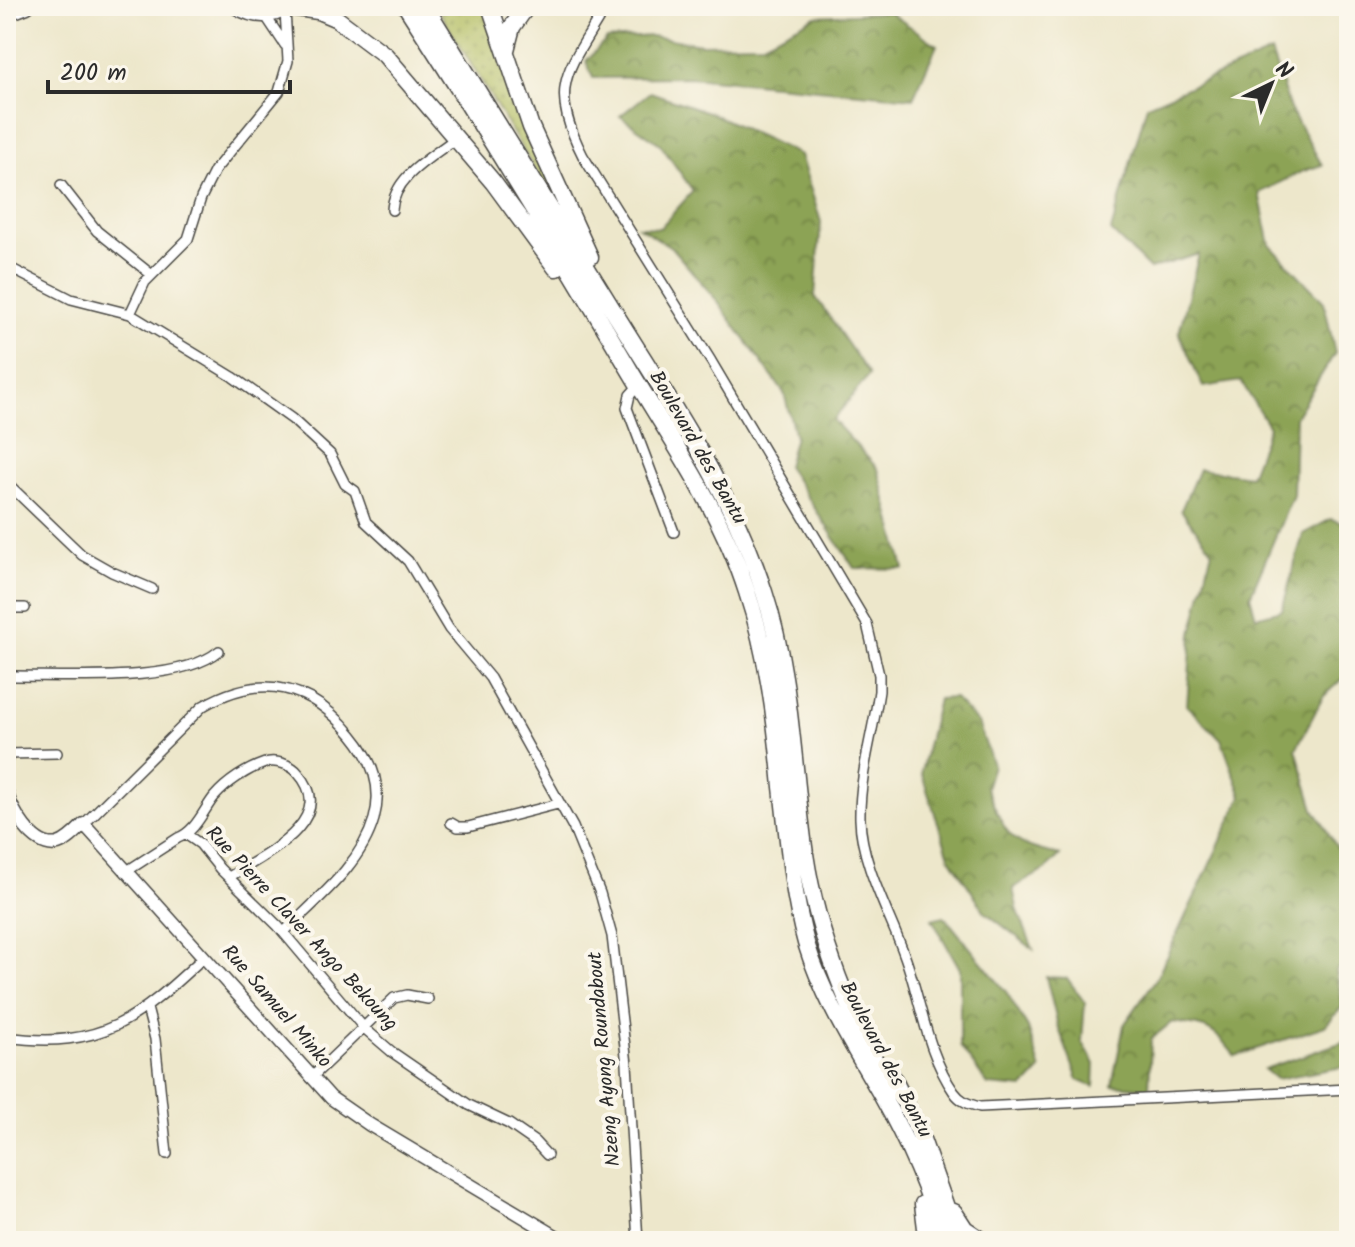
<svg xmlns="http://www.w3.org/2000/svg" width="1355" height="1247" viewBox="0 0 1355 1247" font-family="Kalam,sans-serif">
  <defs>
    <pattern id="green-dots" width="8" height="8" patternUnits="userSpaceOnUse" patternTransform="scale(2)"><rect width="8" height="8" fill="#b0bb5d"/><path d="M2 2h.1M6 6h.1" fill="none" stroke="#8f984d" stroke-width="1.8" stroke-linecap="round"/></pattern>
    <pattern id="forest-crowns" width="20" height="18" patternUnits="userSpaceOnUse" patternTransform="scale(2)"><rect width="20" height="18" fill="#8ca354"/><path d="M2 6a3 3 0 1 1 6 0M12 15a3 3 0 1 1 6 0" fill="none" stroke="#738546"/></pattern>
  </defs>
  <rect width="100%" height="100%" fill="#fbf7ec"/>
  <filter id="ink" filterUnits="userSpaceOnUse"><feTurbulence type="fractalNoise" baseFrequency=".0125" numOctaves="2"/><feDisplacementMap in="SourceGraphic" scale="16" xChannelSelector="R" yChannelSelector="G"/><feConvolveMatrix kernelMatrix="1 2 1 2 8 2 1 2 1" color-interpolation-filters="sRGB"/></filter>
  <filter id="wash" filterUnits="userSpaceOnUse"><feTurbulence type="fractalNoise" baseFrequency=".006" numOctaves="4" result="noise"/><feDisplacementMap in="SourceGraphic" scale="32" xChannelSelector="R" yChannelSelector="G"/><feGaussianBlur stdDeviation="1.8" result="paint"/><feColorMatrix in="noise" values="0 0 0 0 0 0 0 0 0 0 0 0 0 0 0 0 0 1.4 0 .05"/><feComposite in="paint" operator="in"/></filter>
  <g filter="url(#wash)">
    <rect width="100%" height="100%" fill="#ede7cb"/>
    <path fill="url(#green-dots)" stroke="#6e7344" stroke-width="2" d="M436 6H484L576 238Z"/>
    <path fill="url(#forest-crowns)" stroke="#5c6740" stroke-width="2" d="M889 12 937 45 913 98 689 77 593 78 586 61 607 39 651 36 701 44 763 43 816 16Z
      M1271 52 1290 109 1322 165 1301 172 1259 193 1270 245 1324 302 1335 353 1295 417 1293 495 1250 596 1256 617 1282 610 1303 534 1331 519 1349 525V672L1323 697 1296 749 1314 809 1347 864 1349 863V953L1336 971 1343 1006 1325 1026 1235 1056C1212 1027 1209 1027 1172 1022L1151 1039 1149 1088 1112 1085 1124 1025 1156 979 1242 796 1221 739 1187 706 1192 634 1212 550 1181 510 1199 469 1250 476 1269 427 1241 381 1203 387 1179 333 1199 254 1150 269 1111 231 1147 105Z
      M650 92 711 113 800 155 821 222 815 296 869 375 833 420 878 469 904 569 854 568 787 466 795 436 784 393 714 297 671 247 639 227 660 228 693 191 660 144 620 116Z
      M954 698 978 723 993 765 986 788C1008 836 1006 844 1060 855L1045 870 1013 888 1017 908 1033 949 985 912 949 856 921 772 938 699Z
      M944 916 1007 993 1028 1028 1041 1070 1024 1088 988 1085 960 1046V969L932 919Z
      M1046 977 1067 978 1085 1003 1082 1041 1095 1064 1094 1087 1078 1080 1058 1026Z
      M1349 1040V1066L1276 1079 1264 1069Z"/>
  </g>
  <g filter="url(#ink)">
    <g fill="none" stroke-linecap="round" stroke-linejoin="round">
      <g stroke="#484743" stroke-width="12">
        <path id="minor" d="M606 6C570 69 546 83 583 156L711 361 867 624 879 675V691C873 733 859 777 860 819 861 863 889 913 904 954 921 999 926 1052 954 1092 961 1102 969 1104 980 1107L1349 1089
          M265 15 285 45
          M61 185 97 231 152 275
          M392 210C394 176 431 158 456 138
          M6 266 71 299 130 314 145 282 188 239 201 198 215 170 279 92 288 61 285 10
          M130 314 233 377 292 419 330 454 345 484 355 491 366 522 408 561 449 629 490 678 573 827 600 893 612 936 627 1064 638 1241
          M639 385 630 395 627 408 674 532
          M6 482 82 555 112 572 152 589
          M6 608H25
          M6 676C61 675 178 685 219 651
          M6 754 57 753
          M451 823 458 827H468L558 804
          M84 824 203 706C262 672 310 684 352 735 373 760 383 787 374 819 361 865 316 900 284 932
          M187 835 200 844 220 869 278 926 364 1028 392 1052 469 1105 509 1124 535 1142 547 1155
          M127 871 178 838C196 831 203 811 214 797 227 782 247 769 265 763 275 759 292 765 298 773 340 820 263 856 229 877
          M147 1008 155 1039 167 1154
          M6 1037C103 1050 137 1019 204 957
          M311 1078 394 998 407 995 428 999"/>
      </g>
      <g stroke="#484743" stroke-width="15">
        <path id="tertiary" d="M6 754V760
          M6 790C10 809 34 850 58 844 68 841 77 831 84 824L331 1098 370 1125 564 1241"/>
      </g>
      <g stroke="#484743" stroke-width="17">
        <path id="primary" d="M235 6C254 18 272 18 291 6
          M6 14 27 6"/>
      </g>
      <g stroke="#484743" stroke-width="19">
        <path id="trunk" d="M406 6C484 127 559 250 632 374 674 444 722 513 747 592 768 655 776 721 782 787 788 839 792 892 806 943 823 998 854 1047 882 1096 908 1142 929 1190 944 1241
          M425 6C490 111 554 216 619 320 673 407 733 494 764 592 792 677 792 766 805 854 818 940 851 1016 891 1092
          M490 6 531 127 590 257
          M290 7 318 11 337 19 385 55 493 182 556 268
          M506 50 512 27 527 6
          M892 1076 919 1131 958 1241
          M923 1204 926 1228 924 1241
          M954 1212 965 1229 983 1241"/>
      </g>
      <use href="#minor" stroke="#fff" stroke-width="9"/>
      <use href="#tertiary" stroke="#fff" stroke-width="12"/>
      <use href="#primary" stroke="#fff" stroke-width="14"/>
      <use href="#trunk" stroke="#fff" stroke-width="16"/>
    </g>
  </g>
  <g text-anchor="middle" dominant-baseline="central" stroke-width="8" stroke-linejoin="round" paint-order="stroke">
    <g font-size="20" fill="#2b2b2b" stroke="#fbf7ec">
      <text transform="translate(697 448) rotate(60)">Boulevard des Bantu</text>
      <text transform="translate(301 929) rotate(47)">Rue Pierre Claver Ango Bekoung</text>
      <text transform="translate(276 1007) rotate(49)">Rue Samuel Minko</text>
      <text transform="translate(605 1059) rotate(-95)">Nzeng Ayong Roundabout</text>
      <text transform="translate(885 1060) rotate(62)">Boulevard des Bantu</text>
    </g>
  </g>
  <rect width="1355" height="1247" fill="none" stroke="#fbf7ec" stroke-width="32"/>
  <g transform="translate(1271 84) rotate(43)" stroke="#fbf7ec" stroke-width="6" paint-order="stroke">
  <path d="M0-6L14 30L0 20L-14 30Z" fill="#2b2b2b"/>
  <text y="-12" font-size="22" font-weight="bold" text-anchor="middle" fill="#2b2b2b">N</text>
  </g>
  <path d="M48 80v12h242v-12" fill="none" stroke="#2b2b2b" stroke-width="4"/>
  <text x="60" y="80" font-size="24" fill="#2b2b2b" stroke="#fbf7ec" stroke-width="6" paint-order="stroke">200 m</text>
</svg>
